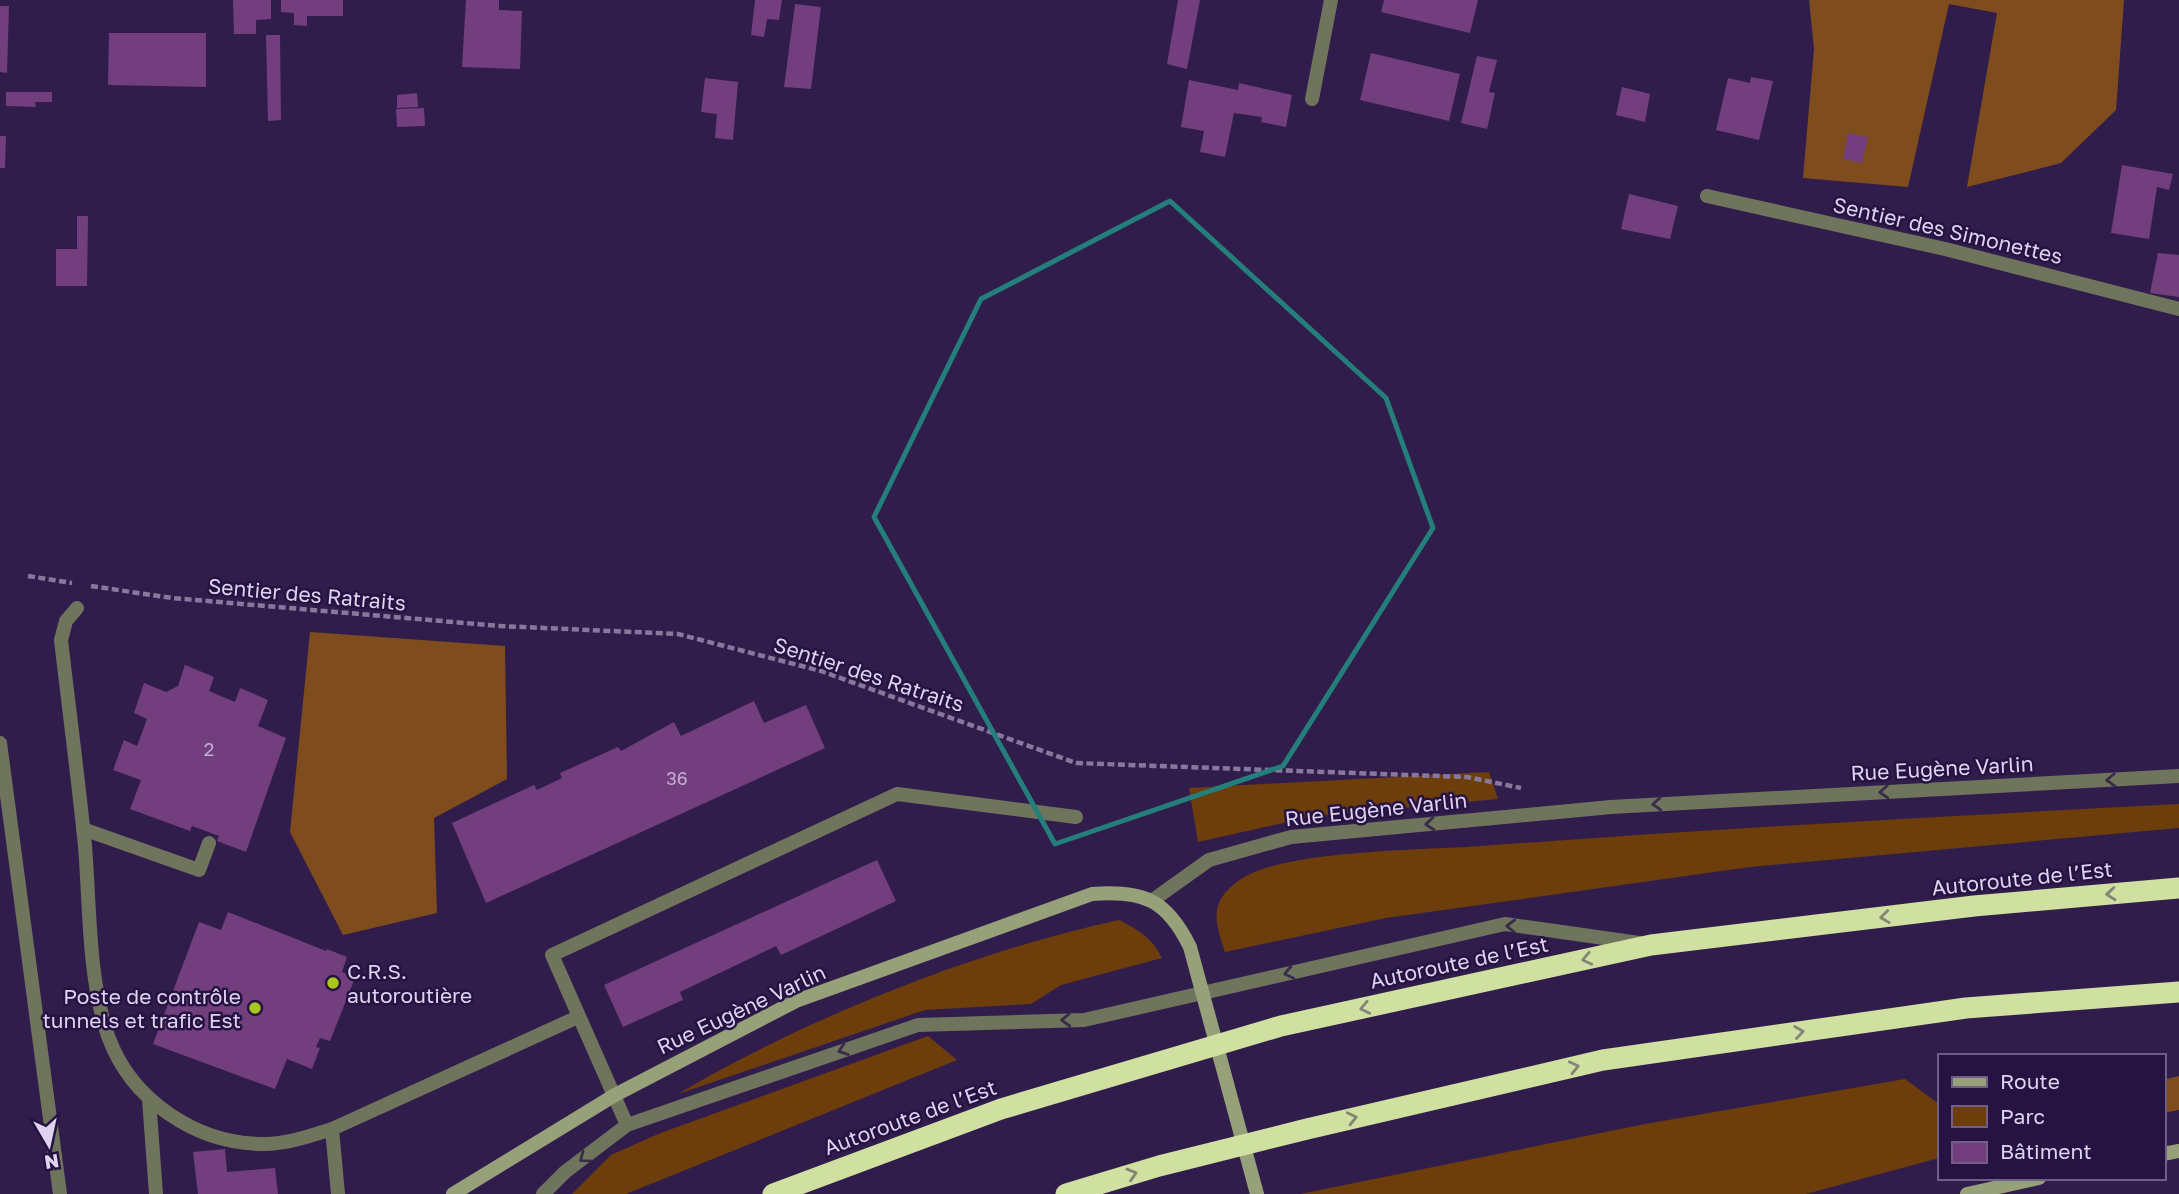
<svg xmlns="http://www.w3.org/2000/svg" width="2179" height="1194" viewBox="0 0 2179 1194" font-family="'Golos Text',sans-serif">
  <rect width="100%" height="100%" fill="#311d4c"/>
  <path fill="#6d3d0c" d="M1489 772 1498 799 1315 816 1198 842 1189 788Z
    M2179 804V828L1750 867 1386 918 1225 952C1214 920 1209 901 1241 879 1284 850 1426 850 1481 846 1714 829 1946 816 2179 804Z
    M1119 920C1139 930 1152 938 1162 958L1061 985 1031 1004 925 1010 678 1094C804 1019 975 951 1119 920Z
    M928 1036 957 1060 626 1194H572L611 1155 658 1134Z
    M1905 1079 1939 1104V1158L1806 1194H1300L1645 1124Z"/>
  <path fill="#7f4d1d" d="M1809 0H2124L2116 110 2061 163 1967 187 1997 13 1949 4 1908 187 1803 178 1814 49Z
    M310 632 505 646 507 779 434 818 437 913 343 935 290 832Z
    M2179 1076V1110L2163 1113V1080Z"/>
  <path fill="#723e7d" d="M233 0H271V19L256 20V34H234Z
    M281 0H343V16H307V26L294 25V13L281 12Z
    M466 0H499V10L522 11 520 69 462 67Z
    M755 0H782L779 20 767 19 764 37 751 35Z
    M1178 0H1200L1187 69 1167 64Z
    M1384 0H1478L1470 33 1381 12Z
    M795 4 821 7 811 89 784 87Z
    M0 6H9L7 73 0 72Z
    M109 33H206V87L108 85Z
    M266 35H280L281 120 268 121Z
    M1371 53 1460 74 1449 121 1360 100Z
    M1477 56 1497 60 1489 92 1495 93 1487 129 1461 123Z
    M1751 77 1773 81 1759 140 1716 130 1728 78 1750 83Z
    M705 78 738 82 733 140 715 138 717 114 701 112Z
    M1189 80 1238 90 1239 83 1292 95 1286 127 1261 122 1262 117 1234 113 1225 157 1200 152 1204 131 1181 127Z
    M1622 87 1650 94 1645 122 1616 115Z
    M6 92H52V102H35L36 107 6 106Z
    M417 93 418 107 397 108V95Z
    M424 108 425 126 397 127 396 109Z
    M1848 133 1868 137 1862 163 1843 159Z
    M0 136H6L5 168H0Z
    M2122 165 2173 174 2169 190 2157 187 2149 239 2111 233Z
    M1629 194 1678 206 1670 239 1621 229Z
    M77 216H88L87 286H56V249H77Z
    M2158 253 2179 255V297L2150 293Z
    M185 665 214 677 209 691 235 702 240 688 268 700 258 726 286 738 246 852 217 841 219 836 192 826 190 831 130 809 141 780 113 770 124 740 137 746 147 719 134 713 144 683 166 692 178 686Z
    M754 701 764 723 806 705 825 748 486 903 452 823 534 785 537 790 562 778 560 773 618 747 621 751 674 722 681 736Z
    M877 860 896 901 781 955 776 946 680 992 683 1000 623 1027 604 985Z
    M228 912 326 951 327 949 347 957 342 972 355 978 330 1041 320 1038 316 1047 320 1048 312 1069 287 1059 275 1089 153 1044 199 922 221 930Z
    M225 1149 227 1172 275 1168 278 1194H198L193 1152Z"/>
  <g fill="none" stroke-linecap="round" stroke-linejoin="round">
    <path stroke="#87789e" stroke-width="4.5" stroke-dasharray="7 3.5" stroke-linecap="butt" d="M28 576 72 583
      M91 586 172 598 500 626 678 634 821 671 1076 763 1467 777 1521 788"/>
    <path stroke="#6f755d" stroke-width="14" d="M1312 99 1331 0
      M1707 196 1945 249 2179 309
      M77 608 66 621 61 640C69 709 78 777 85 846 90 908 88 977 108 1036 131 1100 196 1144 264 1144 287 1144 310 1136 332 1129L578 1017
      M0 743 60 1194
      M83 829 199 870 209 843
      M149 1099 156 1194
      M627 1125 552 955 897 794 1076 817
      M332 1129 338 1194
      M543 1194 565 1172 627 1125 918 1025 1084 1020 1505 924 1639 943"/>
    <path stroke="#6f755d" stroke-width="14" d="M1153 900 1209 860 1291 837 1611 807 2179 776"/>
    <path stroke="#96a179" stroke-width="14" d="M2163 1154 2179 1151
      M453 1194 615 1095 796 1001 1092 894C1144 890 1167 900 1190 947L1257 1194
      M1967 1194 2039 1178"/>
    <path stroke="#cfe0a1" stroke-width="21" d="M773 1194 1001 1109 1281 1026 1651 945 1974 906 2179 888
      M1066 1194 1159 1166 1307 1129 1603 1060 1966 1008 2179 992"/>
  </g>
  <defs><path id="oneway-chevron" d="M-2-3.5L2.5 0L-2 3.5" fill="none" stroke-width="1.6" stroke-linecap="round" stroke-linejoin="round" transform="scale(1.75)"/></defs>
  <g stroke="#392c48">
    <use href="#oneway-chevron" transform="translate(2111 780) rotate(177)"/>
    <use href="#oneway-chevron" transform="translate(1884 792) rotate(177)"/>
    <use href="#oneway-chevron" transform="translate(1657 804) rotate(177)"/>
    <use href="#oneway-chevron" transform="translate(1430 824) rotate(175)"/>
    <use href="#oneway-chevron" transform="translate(1511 926) rotate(-178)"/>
    <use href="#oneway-chevron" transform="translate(1289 973) rotate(167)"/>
    <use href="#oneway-chevron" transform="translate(1066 1020) rotate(178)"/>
    <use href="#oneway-chevron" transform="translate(843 1050) rotate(161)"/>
    <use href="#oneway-chevron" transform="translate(584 1158) rotate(143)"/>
  </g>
  <g stroke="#838476">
    <use href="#oneway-chevron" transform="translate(2111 894) rotate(175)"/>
    <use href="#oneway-chevron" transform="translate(1885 917) rotate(173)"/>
    <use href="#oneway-chevron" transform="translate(1587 959) rotate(168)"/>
    <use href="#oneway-chevron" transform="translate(1365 1008) rotate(168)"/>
    <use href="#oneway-chevron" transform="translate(1799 1032) rotate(-8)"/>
    <use href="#oneway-chevron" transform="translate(1574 1067) rotate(-13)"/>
    <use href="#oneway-chevron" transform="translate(1352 1118) rotate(-13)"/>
    <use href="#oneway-chevron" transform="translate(1132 1174) rotate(-17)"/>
  </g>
  <path fill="none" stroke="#247f7b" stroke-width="5" stroke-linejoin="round" d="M1170 201 1386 398 1433 528 1283 766 1055 844 874 517 981 299Z"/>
  <g fill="#a9c71b" stroke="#271341" stroke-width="2.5">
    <circle cx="333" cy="983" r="7"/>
    <circle cx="255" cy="1008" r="7"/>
  </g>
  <g text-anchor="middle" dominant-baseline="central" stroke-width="5" stroke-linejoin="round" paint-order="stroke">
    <g font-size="18" fill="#c3aed5">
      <text x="209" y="749">2</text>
      <text x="677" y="778">36</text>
    </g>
    <g font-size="21" fill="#ded4f2" stroke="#271341">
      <text transform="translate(1948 230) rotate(13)">Sentier des Simonettes</text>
      <text transform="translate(307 594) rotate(5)">Sentier des Ratraits</text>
      <text transform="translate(869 674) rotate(18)">Sentier des Ratraits</text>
      <text transform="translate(1942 768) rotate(-3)">Rue Eugène Varlin</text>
      <text transform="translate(1376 809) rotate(-6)">Rue Eugène Varlin</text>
      <text transform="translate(2022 878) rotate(-6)">Autoroute de l’Est</text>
      <text transform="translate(1459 962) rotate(-12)">Autoroute de l’Est</text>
      <text transform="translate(741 1009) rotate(-25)">Rue Eugène Varlin</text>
      <text transform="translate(910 1117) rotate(-20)">Autoroute de l’Est</text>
    </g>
    <g font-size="21" fill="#ded4f2" stroke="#271341" text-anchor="start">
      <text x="347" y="971">C.R.S.<tspan x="347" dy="24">autoroutière</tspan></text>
      <text x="241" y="996" text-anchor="end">Poste de contrôle<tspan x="241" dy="24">tunnels et trafic Est</tspan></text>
    </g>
  </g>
  <rect x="1938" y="1054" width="228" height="126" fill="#271341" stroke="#706088" stroke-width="2"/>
  <rect x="1952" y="1077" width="35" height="10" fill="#96a179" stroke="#706088" stroke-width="2"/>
  <text x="2000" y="1089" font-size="21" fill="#ded4f2">Route</text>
  <rect x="1952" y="1106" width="35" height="21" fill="#6d3d0c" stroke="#706088" stroke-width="2"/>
  <text x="2000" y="1124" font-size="21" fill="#ded4f2">Parc</text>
  <rect x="1952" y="1142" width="35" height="21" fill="#723e7d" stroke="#706088" stroke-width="2"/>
  <text x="2000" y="1159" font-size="21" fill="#ded4f2">Bâtiment</text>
  <g transform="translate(49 1145) rotate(171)" stroke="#271341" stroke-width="5" paint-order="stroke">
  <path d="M0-5L12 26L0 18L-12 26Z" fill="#ded4f2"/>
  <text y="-10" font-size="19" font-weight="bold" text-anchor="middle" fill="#ded4f2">N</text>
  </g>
</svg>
